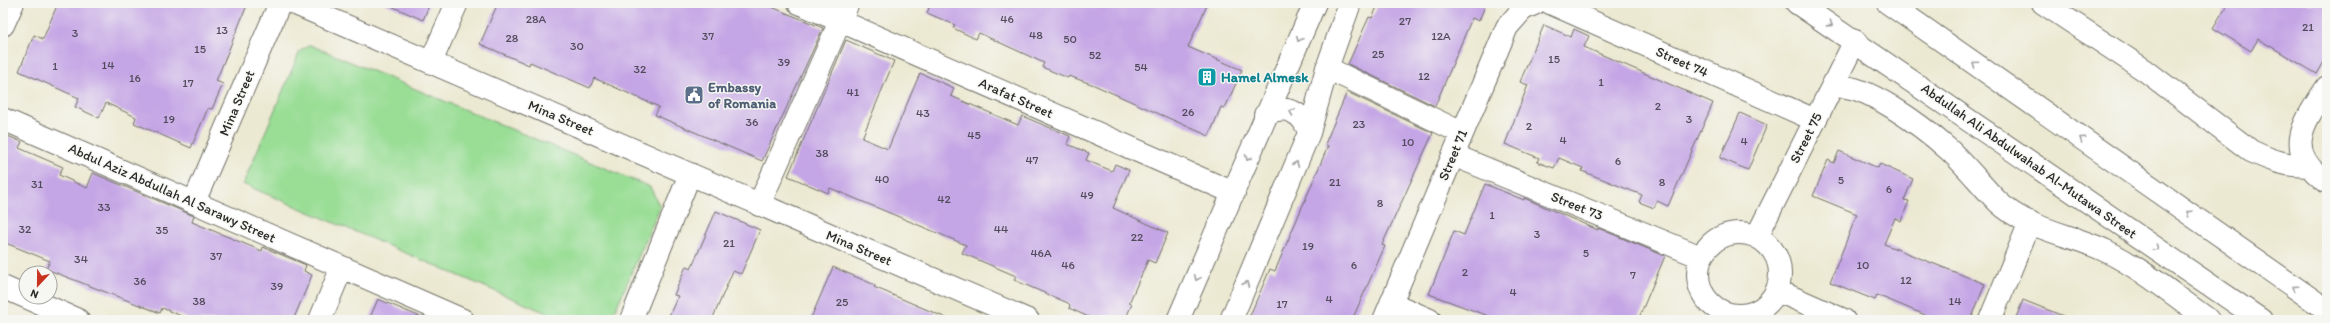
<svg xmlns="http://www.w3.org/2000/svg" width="2330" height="323" viewBox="0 0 2330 323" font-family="Itim,sans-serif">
  <rect width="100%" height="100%" fill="#f6f6f2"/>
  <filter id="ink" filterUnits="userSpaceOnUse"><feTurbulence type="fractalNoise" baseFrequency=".025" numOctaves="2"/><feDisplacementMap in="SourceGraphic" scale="8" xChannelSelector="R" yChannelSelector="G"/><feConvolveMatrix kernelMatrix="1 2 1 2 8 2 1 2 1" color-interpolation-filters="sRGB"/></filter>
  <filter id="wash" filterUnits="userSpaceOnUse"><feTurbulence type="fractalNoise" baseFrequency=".012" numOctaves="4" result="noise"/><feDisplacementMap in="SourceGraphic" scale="16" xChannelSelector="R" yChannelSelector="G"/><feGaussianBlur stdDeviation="0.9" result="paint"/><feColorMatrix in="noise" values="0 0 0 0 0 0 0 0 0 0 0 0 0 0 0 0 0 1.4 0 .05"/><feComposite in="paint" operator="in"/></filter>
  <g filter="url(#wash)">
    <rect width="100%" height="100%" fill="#ece9d2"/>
    <path fill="#9ade96" stroke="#628460" d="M310 45 650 187 660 207 611 320H563L243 184 300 51Z"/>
    <g id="blocks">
      <path fill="#c4a5e5" d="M58 3H248L216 81 223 84 212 109 208 108 191 148 134 123 136 117 106 103 99 118 75 107 79 98 19 71 34 35 43 39Z
        M384 3H430L423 20Z
        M498 3H762L823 28 762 161 655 115 659 107 594 78 590 88 530 62 529 65 480 44Z
        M931 3H1208L1188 47 1242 70 1225 108 1221 107 1209 136 1094 85 1069 76 1068 78 1042 67 1044 63 979 33 976 39 953 28 955 25 927 13Z
        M1379 3H1486L1479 21 1472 18 1435 106 1348 64 1369 17 1372 18Z
        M2228 3H2327V57L2317 74 2258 39 2251 51 2213 28Z
        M1544 25 1571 37 1574 29 1589 36 1584 47 1713 103 1668 206 1657 201 1654 208 1639 202 1642 195 1582 171 1583 168 1559 158 1554 168 1537 162 1539 158 1505 144 1528 85 1520 82Z
        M846 40 894 61 862 138 888 149 920 73 954 88 951 96 1018 125 1022 116 1070 136 1067 144 1089 153 1086 160 1112 171 1115 164 1129 170 1113 208 1168 233 1155 263 1148 260 1129 303 1132 304 1125 320H1095L1069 308 1070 305 1068 303 1014 280 1016 276 962 253 966 245 830 188 828 193 788 176Z
        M1347 92 1433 133 1382 245 1385 246 1352 320H1248L1270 269 1275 271 1328 146 1325 144Z
        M1740 113 1767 125 1748 170 1720 158Z
        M3 134 22 142 19 148 63 167 59 175 87 188 93 173 194 216 192 222 262 251 263 247 306 265 304 271 312 275 294 318 288 316 286 320H191L162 308 160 313 46 269 50 261 3 242Z
        M1839 151 1878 168 1880 164 1913 179 1904 200 1909 201 1901 221 1895 218 1884 244 1985 284 1971 320H1923L1925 315 1877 295 1875 300 1830 282 1857 214 1813 196 1828 160 1834 163Z
        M1485 184 1524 200V198L1598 230V228L1665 256 1638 320H1499L1429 294 1454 231 1464 235Z
        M716 211 760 230 741 274 733 271 712 320H667L678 296 674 295 686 266 691 269Z
        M833 267 875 285 874 287 951 320H810Z
        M378 299 428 320H369Z
        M2023 300 2071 319V320H2015Z"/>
    </g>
  </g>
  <g filter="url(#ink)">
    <use href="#blocks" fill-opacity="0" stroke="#6f6e65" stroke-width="1"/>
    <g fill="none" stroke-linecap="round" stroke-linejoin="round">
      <g stroke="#6f6e65" stroke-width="24">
        <path id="minor" d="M293 3 1028 320
          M799 3 1234 193
          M1550 3 1815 120
          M2043 3 2146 71 2251 151C2270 160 2286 166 2308 166
          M3 25 13 3
          M431 62 457 3
          M1327 68 1462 133
          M2327 87C2303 124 2282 151 2327 182
          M1831 89C1856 74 1929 132 1948 149 1966 165 1981 185 1998 202 2028 230 2071 234 2106 251 2143 269 2175 296 2209 320
          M3 119 463 320
          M1453 155 1701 257
          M194 202 280 3
          M759 205 848 3
          M1698 274a41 41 0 1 1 82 0a41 41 0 1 1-82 0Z
          M1757 236 1855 41
          M3 287 78 320
          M1778 291 1844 320
          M1391 303 1430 320
          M320 320 342 267
          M631 320 690 174
          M1384 320 1507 27 1523 9 1536 3
          M1990 320 2030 222"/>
      </g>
      <g stroke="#6f6e65" stroke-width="24">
        <path id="major" d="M1797 3 2261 320
          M1888 3 2327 310
          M1265 115C1285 103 1303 112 1309 133
          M1178 320 1315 3
          M1231 320 1309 133 1327 68 1350 3"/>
      </g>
      <use href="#minor" stroke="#fff" stroke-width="22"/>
      <use href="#major" stroke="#fff" stroke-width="22"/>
    </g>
    <defs><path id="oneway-chevron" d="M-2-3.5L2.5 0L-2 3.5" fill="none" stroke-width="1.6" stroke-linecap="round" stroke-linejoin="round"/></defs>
    <g stroke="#a0a0a0">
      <use href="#oneway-chevron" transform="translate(1830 24) rotate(33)"/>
      <use href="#oneway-chevron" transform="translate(1299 39) rotate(114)"/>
      <use href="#oneway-chevron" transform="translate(1975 64) rotate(-145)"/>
      <use href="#oneway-chevron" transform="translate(1292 112) rotate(-158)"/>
      <use href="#oneway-chevron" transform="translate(2082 139) rotate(-145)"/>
      <use href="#oneway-chevron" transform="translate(1248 158) rotate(112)"/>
      <use href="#oneway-chevron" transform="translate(1296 164) rotate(-67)"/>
      <use href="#oneway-chevron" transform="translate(2189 213) rotate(-145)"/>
      <use href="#oneway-chevron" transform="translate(2156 248) rotate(35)"/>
      <use href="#oneway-chevron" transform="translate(1197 278) rotate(114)"/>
      <use href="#oneway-chevron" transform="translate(1246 284) rotate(-67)"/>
      <use href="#oneway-chevron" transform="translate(2295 288) rotate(-145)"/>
    </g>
  </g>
  <defs>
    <g id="building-square" transform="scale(1)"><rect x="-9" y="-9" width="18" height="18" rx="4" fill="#0f9aa8" stroke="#f6f6f2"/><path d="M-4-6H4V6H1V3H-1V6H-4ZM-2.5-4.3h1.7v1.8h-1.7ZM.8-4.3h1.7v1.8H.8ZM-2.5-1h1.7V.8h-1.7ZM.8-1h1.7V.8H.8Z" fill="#fff"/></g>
    <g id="civic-square" transform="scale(1)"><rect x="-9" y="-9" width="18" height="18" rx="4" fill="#5c6f8a" stroke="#f6f6f2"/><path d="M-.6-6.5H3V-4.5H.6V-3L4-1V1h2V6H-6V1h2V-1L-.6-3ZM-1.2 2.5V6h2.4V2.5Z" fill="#fff"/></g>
  </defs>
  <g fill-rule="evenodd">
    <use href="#building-square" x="1207" y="77"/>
    <use href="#civic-square" x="694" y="95"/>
  </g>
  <g text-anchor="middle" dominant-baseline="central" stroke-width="3" stroke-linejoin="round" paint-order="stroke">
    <g font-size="12" fill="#514a5a">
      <text x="536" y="19">28A</text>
      <text x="1007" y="19">46</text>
      <text x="1405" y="21">27</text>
      <text x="2308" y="27">21</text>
      <text x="222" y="30">13</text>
      <text x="75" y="33">3</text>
      <text x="1036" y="35">48</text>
      <text x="708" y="36">37</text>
      <text x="1441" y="36">12A</text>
      <text x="512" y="38">28</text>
      <text x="1070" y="39">50</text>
      <text x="577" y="46">30</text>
      <text x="200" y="49">15</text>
      <text x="1378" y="54">25</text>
      <text x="1095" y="55">52</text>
      <text x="1554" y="59">15</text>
      <text x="784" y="62">39</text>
      <text x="108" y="65">14</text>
      <text x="55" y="66">1</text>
      <text x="1141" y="67">54</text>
      <text x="640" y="69">32</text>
      <text x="1424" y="76">12</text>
      <text x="135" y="78">16</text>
      <text x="1601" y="82">1</text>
      <text x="188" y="83">17</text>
      <text x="853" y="92">41</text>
      <text x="1658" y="106">2</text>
      <text x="1188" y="112">26</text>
      <text x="923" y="113">43</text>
      <text x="169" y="119">19</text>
      <text x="1689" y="119">3</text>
      <text x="752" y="122">36</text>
      <text x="1359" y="124">23</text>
      <text x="1529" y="126">2</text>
      <text x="974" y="135">45</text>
      <text x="1563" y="140">4</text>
      <text x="1744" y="141">4</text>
      <text x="1408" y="142">10</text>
      <text x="822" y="153">38</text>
      <text x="1032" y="160">47</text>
      <text x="1618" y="161">6</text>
      <text x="882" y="179">40</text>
      <text x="1841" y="180">5</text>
      <text x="1335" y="182">21</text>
      <text x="1662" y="182">8</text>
      <text x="37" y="184">31</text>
      <text x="1889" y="189">6</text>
      <text x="1087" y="195">49</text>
      <text x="944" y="199">42</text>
      <text x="1380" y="203">8</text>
      <text x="104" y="207">33</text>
      <text x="1492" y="215">1</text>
      <text x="25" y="229">32</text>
      <text x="1001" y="229">44</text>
      <text x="162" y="230">35</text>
      <text x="1537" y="234">3</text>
      <text x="1137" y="237">22</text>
      <text x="729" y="243">21</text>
      <text x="1308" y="246">19</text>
      <text x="1041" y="253">46A</text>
      <text x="1586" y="253">5</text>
      <text x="216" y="256">37</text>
      <text x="81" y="259">34</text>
      <text x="1068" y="265">46</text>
      <text x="1354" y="265">6</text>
      <text x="1863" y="265">10</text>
      <text x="1465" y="272">2</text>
      <text x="1633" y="275">7</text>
      <text x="1906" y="280">12</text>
      <text x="140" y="281">36</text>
      <text x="277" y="286">39</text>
      <text x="1513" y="292">4</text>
      <text x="1329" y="299">4</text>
      <text x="199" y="301">38</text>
      <text x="1955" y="301">14</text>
      <text x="842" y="302">25</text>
      <text x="1282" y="304">17</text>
    </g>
    <g font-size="14" fill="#2b2b2b" stroke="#f6f6f2">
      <text transform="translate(1682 62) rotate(24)">Street 74</text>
      <text transform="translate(1016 98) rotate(24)">Arafat Street</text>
      <text transform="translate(237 103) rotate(-67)">Mina Street</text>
      <text transform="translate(561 118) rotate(23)">Mina Street</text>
      <text transform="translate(1806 138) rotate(-63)">Street 75</text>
      <text transform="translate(1453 155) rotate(-67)">Street 71</text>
      <text transform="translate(2029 161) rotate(35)">Abdullah Ali Abdulwahab Al-Mutawa Street</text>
      <text transform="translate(172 193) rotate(24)">Abdul Aziz Abdullah Al Sarawy Street</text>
      <text transform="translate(1577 206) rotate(22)">Street 73</text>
      <text transform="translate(859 248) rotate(23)">Mina Street</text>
    </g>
    <g font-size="14" font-weight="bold" fill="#0d838f" stroke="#f6f6f2" text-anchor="start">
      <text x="1221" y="77">Hamel Almesk</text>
    </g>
    <g font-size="14" font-weight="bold" fill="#4e5e75" stroke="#f6f6f2" text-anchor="start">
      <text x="708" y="87">Embassy<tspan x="708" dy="16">of Romania</tspan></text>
    </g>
  </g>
  <rect width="2330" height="323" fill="none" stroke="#f6f6f2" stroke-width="16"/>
  <g transform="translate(38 285) rotate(202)"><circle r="19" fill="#f6f6f2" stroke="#a5a5a2"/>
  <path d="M0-3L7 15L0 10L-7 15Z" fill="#c8321e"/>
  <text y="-6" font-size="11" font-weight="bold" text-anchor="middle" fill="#2b2b2b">N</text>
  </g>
</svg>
